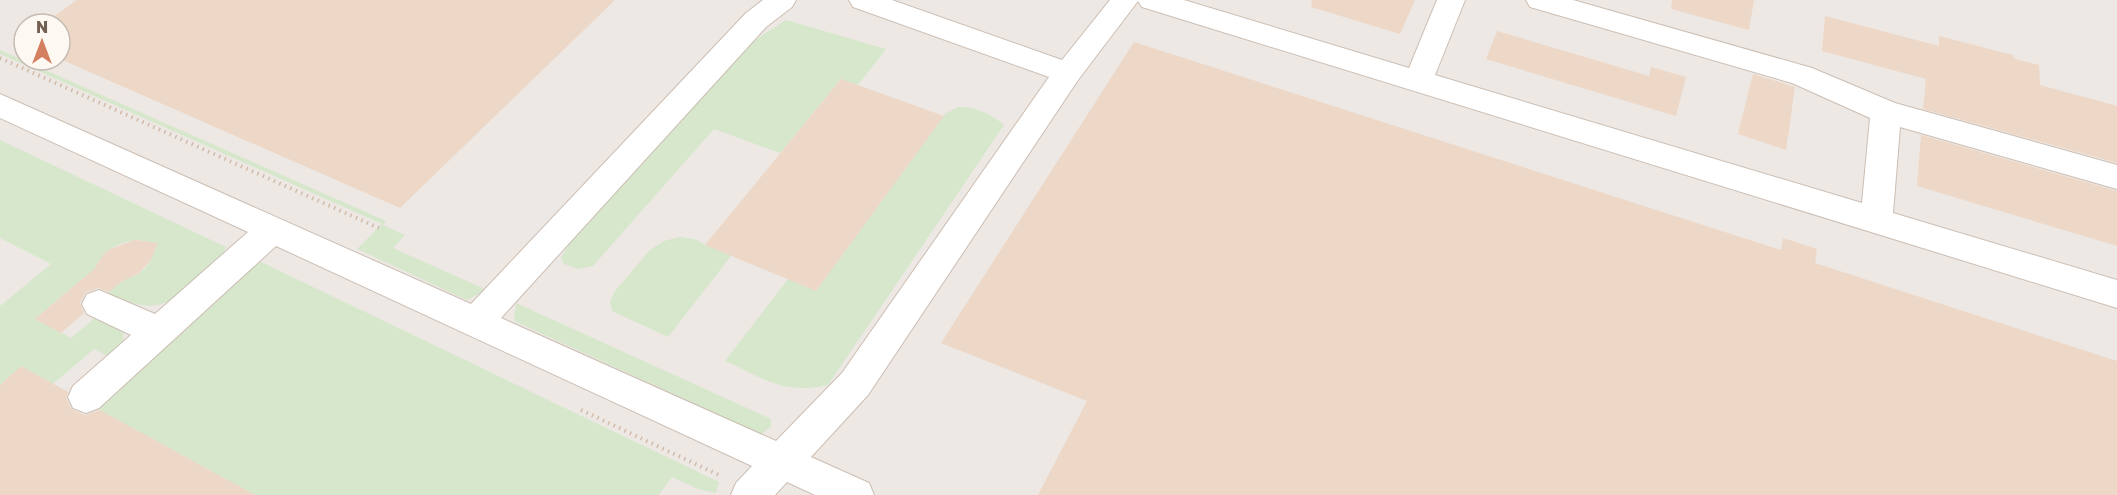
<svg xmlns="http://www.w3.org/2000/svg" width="2117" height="495" viewBox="0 0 2117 495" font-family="'Golos Text',sans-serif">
  <rect width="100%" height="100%" fill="#fbf5ec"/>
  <path fill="#ede8e4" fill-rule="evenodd" d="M0 0H2117V495H0ZM24 24H60V60H24Z"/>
  <path fill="#d6e7cc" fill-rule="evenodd" d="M786 20 886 49 858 85 841 79 780 153 714 129 593 266 578 269 564 264 561 258 571 241 755 40Z
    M0 50 386 221 383 225 405 235 393 248 487 290 467 300 357 249 382 224 0 54Z
    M958 107C974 106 992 114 1004 125L828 385C783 395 765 379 725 361L788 279 816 291 945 114Z
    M0 140 226 247 223 254C180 293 168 324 108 293L109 291 83 278 35 319 71 338 97 316 121 329C128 341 119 349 113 359L94 349 53 384 21 367 0 385V306L51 264 0 238ZM138 240 149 243 153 255C148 270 135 277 121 281L95 269C102 250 119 242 138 240Z
    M680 237 694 239 731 256 668 337 612 311 610 301 615 291 650 250 664 241Z
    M259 261 719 482 716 493 698 489 672 477 659 495H255L92 406Z
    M516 303 771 419V427L761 434 514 321Z"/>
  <path fill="#edd7c7" d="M77 0H615L400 208 60 59V24H43Z
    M1312 0H1415L1400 34 1311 7Z
    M1672 0H1754L1749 30 1671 9Z
    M1825 16 1939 46V36L2013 55 2015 59 2039 65 2040 85 2117 106V163L1923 109 1926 79 1822 51Z
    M1497 31 1649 76 1651 67 1686 77 1676 116 1486 59Z
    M1134 42 1781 250 1783 238 1817 249 1815 263 2117 361V495H1038L1087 401 941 343Z
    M1753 74 1795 87 1786 150 1738 134Z
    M841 79 944 116 816 291 705 245Z
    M1921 135 2117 191V246L1917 186Z
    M135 240 158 243 151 260 139 273 121 282 109 292 98 288 86 292 80 303 84 313 61 333 35 319 95 268 102 256 110 249Z
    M21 366 68 392 66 398 72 410 85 415 100 410 255 495H0V385Z"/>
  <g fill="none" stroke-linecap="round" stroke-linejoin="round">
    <g stroke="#ccbeb3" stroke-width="2">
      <path id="minor" d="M763 0H796L792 7 766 27 501 318 776 441 842 373 1049 77 853 7 849 0H892L1062 60 1110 0H1184L1409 68 1437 0H1465L1435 75 1862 203 1870 118 1792 83 1530 7 1526 0H1573L1812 68 1895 103 2117 165V189L1900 127 1893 213 2117 280V308L1142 7 1138 1 1078 80 868 395 811 457 869 483 874 495H815L787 482 775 495H731L736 483 752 466 276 246 99 408 86 413 73 408 68 397 73 386 131 335 87 314 82 304 87 294 99 290 155 314 248 232 0 118V94L471 304 746 13Z"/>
    </g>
    <path stroke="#d2bbaa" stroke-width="4" stroke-dasharray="1.5 4.5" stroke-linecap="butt" d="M0 58 379 228
      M581 410 721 476"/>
    <use href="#minor" fill="#fff" fill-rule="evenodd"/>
  </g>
  <g transform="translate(42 42)"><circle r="28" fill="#fdf9f2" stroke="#c6bbb2" stroke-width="1.5"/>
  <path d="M0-4.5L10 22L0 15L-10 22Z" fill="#d57f61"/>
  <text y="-9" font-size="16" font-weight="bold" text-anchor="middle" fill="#735f51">N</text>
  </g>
</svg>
